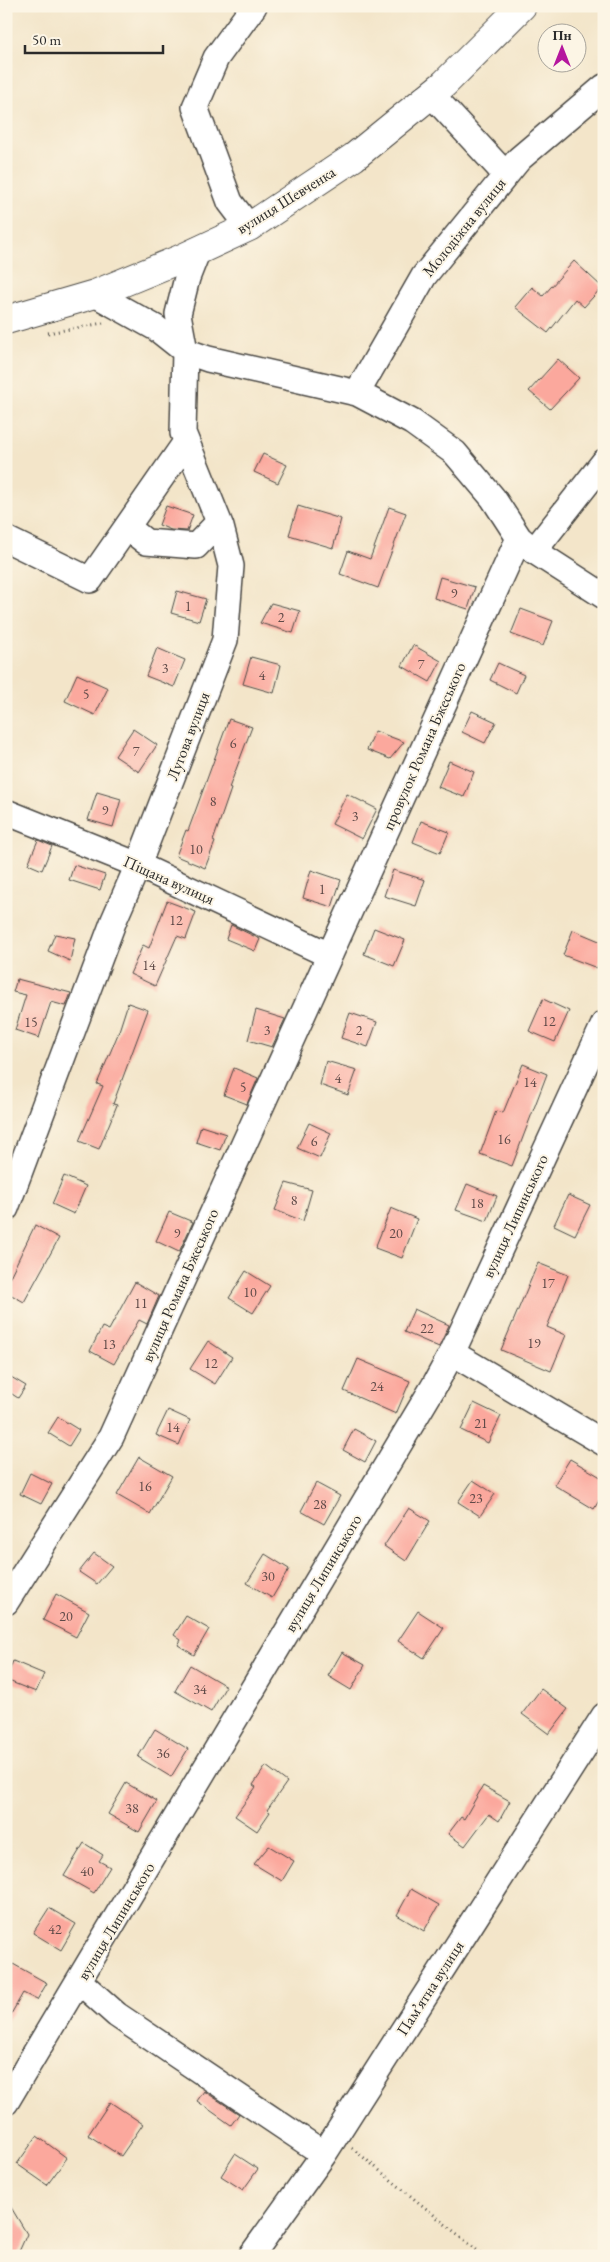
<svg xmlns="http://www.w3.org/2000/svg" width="610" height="2262" viewBox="0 0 610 2262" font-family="'EB Garamond',serif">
  <rect width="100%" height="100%" fill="#fcf5e5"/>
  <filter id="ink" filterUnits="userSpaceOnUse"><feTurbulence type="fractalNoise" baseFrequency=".02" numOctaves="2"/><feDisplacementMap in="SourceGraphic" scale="10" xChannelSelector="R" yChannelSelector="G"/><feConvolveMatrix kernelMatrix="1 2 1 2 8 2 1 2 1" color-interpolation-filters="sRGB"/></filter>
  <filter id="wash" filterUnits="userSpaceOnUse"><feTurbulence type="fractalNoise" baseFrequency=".0096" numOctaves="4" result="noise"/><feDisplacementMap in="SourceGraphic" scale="20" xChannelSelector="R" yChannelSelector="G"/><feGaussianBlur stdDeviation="1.12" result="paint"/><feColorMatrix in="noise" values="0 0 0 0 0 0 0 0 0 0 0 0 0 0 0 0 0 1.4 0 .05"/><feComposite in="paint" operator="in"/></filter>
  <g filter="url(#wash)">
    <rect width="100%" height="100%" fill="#f3e5c9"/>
    <g id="blocks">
      <path fill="#fba89d" d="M574 261 602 287 584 307 575 299 548 333 515 307 532 287 543 296Z
        M558 359 579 378 550 409 529 391Z
        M263 454 287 465 278 483 254 472Z
        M166 506 193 515 187 531 171 530 159 525Z
        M298 506 341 519 333 548 289 535Z
        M389 507 406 513 378 588 340 574 348 551 370 559Z
        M440 577 475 587 468 609 434 598Z
        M177 591 206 599 199 621 171 613Z
        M271 603 300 611 293 633 260 623Z
        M521 609 553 621 543 646 511 634Z
        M413 645 441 661 430 682 402 666Z
        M157 648 185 660 174 687 146 676Z
        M251 657 281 665 274 693 243 684Z
        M498 663 524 675 516 693 490 680Z
        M77 674 108 688 95 715 65 701Z
        M472 711 496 722 485 743 462 732Z
        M229 719 252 727 229 788 231 789 213 841 215 842 205 868 176 856 186 830 188 831Z
        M133 729 157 745 139 772 115 756Z
        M375 731 404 742 390 759 367 750Z
        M449 761 474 772 464 797 438 787Z
        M97 792 121 799 113 827 88 820Z
        M347 794 377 809 362 839 332 824Z
        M421 821 449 832 440 853 413 842Z
        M38 840 52 846 42 870 28 864Z
        M74 865 105 875 100 890 69 880Z
        M311 870 341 880 332 907 303 898Z
        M393 870 425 880 416 906 384 896Z
        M167 901 196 912 186 939 177 936 155 986 130 974 143 945 149 948Z
        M231 925 260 939 255 951 226 939Z
        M374 928 405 940 394 966 364 954Z
        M573 930 604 943V951L597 968 563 955Z
        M55 934 75 938 70 961 48 951Z
        M17 979 71 993 66 1006 51 1002 39 1038 15 1030 26 995 13 992Z
        M543 999 569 1011 555 1042 529 1031Z
        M128 1003 148 1010 113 1104 117 1105 99 1149 79 1141 103 1086 97 1084 118 1034Z
        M256 1010 285 1019 272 1047 248 1040Z
        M350 1013 377 1022 368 1047 341 1038Z
        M326 1061 357 1070 348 1095 320 1085Z
        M523 1064 547 1074 512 1166 480 1154 496 1111 503 1113Z
        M234 1068 258 1078 247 1104 224 1095Z
        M309 1123 331 1133 320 1158 297 1148Z
        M201 1126 226 1134 220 1150 196 1142Z
        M64 1176 86 1186 74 1214 52 1204Z
        M286 1183 312 1190 303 1221 275 1210Z
        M467 1184 497 1196 487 1221 456 1210Z
        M568 1195 590 1205 575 1235 554 1225Z
        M391 1208 417 1219 402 1258 375 1248Z
        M169 1212 193 1222 179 1252 156 1241Z
        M35 1225 59 1238 24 1302 6 1292V1285Z
        M538 1263 568 1275 547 1327 566 1335 551 1371 501 1350Z
        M246 1271 270 1286 253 1313 229 1298Z
        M135 1282 159 1296 147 1324 139 1320 114 1364 90 1351 102 1327 109 1330Z
        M414 1309 449 1325 439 1347 404 1332Z
        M208 1341 232 1357 215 1384 190 1369Z
        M358 1359 410 1381 396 1414 344 1391Z
        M6 1374 26 1386 18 1398 6 1390Z
        M474 1403 501 1416 488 1443 461 1430Z
        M168 1410 190 1420 179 1445 156 1435Z
        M58 1417 79 1430 69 1446 48 1433Z
        M354 1429 376 1441 365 1462 343 1450Z
        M139 1457 172 1476 150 1514 117 1495Z
        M570 1459 604 1479V1492L594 1509 554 1485Z
        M30 1473 52 1484 41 1504 20 1494Z
        M473 1480 495 1494 480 1516 458 1502Z
        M316 1483 340 1496 324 1524 301 1511Z
        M409 1508 430 1521 406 1561 384 1546Z
        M94 1553 112 1566 97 1584 79 1572Z
        M265 1554 289 1569 272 1598 247 1583Z
        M56 1594 89 1612 76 1637 43 1620Z
        M418 1611 444 1628 424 1658 398 1641Z
        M186 1616 209 1629 194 1655 178 1645 181 1640 174 1635Z
        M342 1652 365 1665 351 1690 328 1676Z
        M13 1661 44 1674 36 1692 6 1680Z
        M190 1665 226 1686 211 1712 175 1691Z
        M541 1689 568 1709 549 1734 522 1714Z
        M155 1729 188 1749 171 1777 138 1757Z
        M266 1766 287 1782 267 1810 270 1812 257 1831 235 1816 256 1787 253 1785Z
        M126 1783 157 1801 139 1832 108 1814Z
        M483 1786 510 1801 499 1821 489 1814 465 1846 448 1834 461 1817 464 1819Z
        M84 1843 103 1855 99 1861 110 1867 94 1893 64 1876Z
        M269 1846 294 1861 282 1881 254 1864Z
        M411 1889 439 1905 424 1931 397 1915Z
        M49 1908 76 1924 61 1950 33 1933Z
        M13 1964 47 1983 37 2000 23 1993 6 2023V1977Z
        M204 2091 239 2114 231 2125 197 2101Z
        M110 2102 143 2124 121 2156 88 2135Z
        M37 2136 67 2158 47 2185 17 2164Z
        M235 2154 258 2169 243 2190 221 2176Z
        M6 2199 27 2234 17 2256H6Z"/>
    </g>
  </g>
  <g filter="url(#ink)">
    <use href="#blocks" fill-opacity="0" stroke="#494743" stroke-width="1"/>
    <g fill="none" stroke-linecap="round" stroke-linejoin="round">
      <g stroke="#494743" stroke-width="28">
        <path id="minor" d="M431 94 506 175
          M249 227 230 202 195 107 216 58 254 6
          M95 294 156 328 185 351 208 359 357 393 412 422 455 453 493 498 519 538 534 551 604 596
          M357 393 424 276 519 159 604 87
          M127 527 146 542 196 546 219 522
          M6 539 90 580 186 442
          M534 551 604 462
          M6 812 138 865 329 955
          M6 1208 114 920 138 865 225 640 231 566 221 527 183 433 185 351 178 314 187 278 198 250
          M452 1353 604 1443
          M6 1602 111 1437 519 538
          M80 1982 117 2015 324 2154
          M6 2102 434 1386 452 1353 604 1024
          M251 2256 324 2154 604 1716"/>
      </g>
      <g stroke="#494743" stroke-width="30">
        <path id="major" d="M6 320 95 294 180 259 249 227 354 157 444 84 522 6"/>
      </g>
      <path stroke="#494743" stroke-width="3" stroke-dasharray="1 4" stroke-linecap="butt" d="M48 333 103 323
        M352 2148 484 2256"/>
      <use href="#minor" stroke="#fff" stroke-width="25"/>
      <use href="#major" stroke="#fff" stroke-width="28"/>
    </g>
  </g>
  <g text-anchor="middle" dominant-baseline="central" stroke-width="4" stroke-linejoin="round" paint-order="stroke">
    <g font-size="14" fill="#5f4a48">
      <text x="454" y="593">9</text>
      <text x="188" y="606">1</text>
      <text x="281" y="617">2</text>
      <text x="421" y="664">7</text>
      <text x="165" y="668">3</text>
      <text x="262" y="675">4</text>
      <text x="86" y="694">5</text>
      <text x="233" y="743">6</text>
      <text x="136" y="751">7</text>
      <text x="213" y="801">8</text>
      <text x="105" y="810">9</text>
      <text x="355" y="816">3</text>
      <text x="196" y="849">10</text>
      <text x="322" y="889">1</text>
      <text x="176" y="920">12</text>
      <text x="149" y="965">14</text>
      <text x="549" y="1021">12</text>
      <text x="31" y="1022">15</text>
      <text x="267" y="1030">3</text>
      <text x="359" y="1030">2</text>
      <text x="338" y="1078">4</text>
      <text x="530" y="1082">14</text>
      <text x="243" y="1087">5</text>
      <text x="504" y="1139">16</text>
      <text x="314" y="1141">6</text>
      <text x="294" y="1200">8</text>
      <text x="477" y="1203">18</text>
      <text x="177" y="1233">9</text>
      <text x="396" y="1233">20</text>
      <text x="548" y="1283">17</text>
      <text x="250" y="1292">10</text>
      <text x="141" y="1303">11</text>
      <text x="427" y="1328">22</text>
      <text x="534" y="1343">19</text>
      <text x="109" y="1344">13</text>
      <text x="211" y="1363">12</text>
      <text x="377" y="1386">24</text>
      <text x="481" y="1423">21</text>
      <text x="173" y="1427">14</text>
      <text x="145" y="1486">16</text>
      <text x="476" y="1498">23</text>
      <text x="320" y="1504">28</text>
      <text x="268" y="1576">30</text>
      <text x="66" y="1616">20</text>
      <text x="200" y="1689">34</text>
      <text x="163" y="1753">36</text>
      <text x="132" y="1808">38</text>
      <text x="87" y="1871">40</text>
      <text x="55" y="1929">42</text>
    </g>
    <g font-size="16" fill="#2b2b2b" stroke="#fcf5e5">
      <text transform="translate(286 200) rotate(-32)">вулиця Шевченка</text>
      <text transform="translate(464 227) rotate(-51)">Молодіжна вулиця</text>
      <text transform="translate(188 736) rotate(-69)">Лугова вулиця</text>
      <text transform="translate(424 746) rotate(-66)">провулок Романа Бжеського</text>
      <text transform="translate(169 880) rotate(24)">Піщана вулиця</text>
      <text transform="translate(515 1216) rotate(-65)">вулиця Липинського</text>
      <text transform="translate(180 1285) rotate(-66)">вулиця Романа Бжеського</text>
      <text transform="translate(323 1573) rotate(-59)">вулиця Липинського</text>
      <text transform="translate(116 1921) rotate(-59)">вулиця Липинського</text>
      <text transform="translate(430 1988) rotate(-57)">Памʼятна вулиця</text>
    </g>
  </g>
  <rect width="610" height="2262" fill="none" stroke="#fcf5e5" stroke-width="25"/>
  <g transform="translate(562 48)"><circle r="24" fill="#fcf5e5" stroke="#a8a49b"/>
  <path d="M0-4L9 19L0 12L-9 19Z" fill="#b5179e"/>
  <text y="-8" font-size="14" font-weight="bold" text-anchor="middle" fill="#2b2b2b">Пн</text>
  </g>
  <path d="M25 45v8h138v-8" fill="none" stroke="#2b2b2b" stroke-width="2.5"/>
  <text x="32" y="45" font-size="15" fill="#2b2b2b" stroke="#fcf5e5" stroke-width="4" paint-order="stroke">50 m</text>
</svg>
